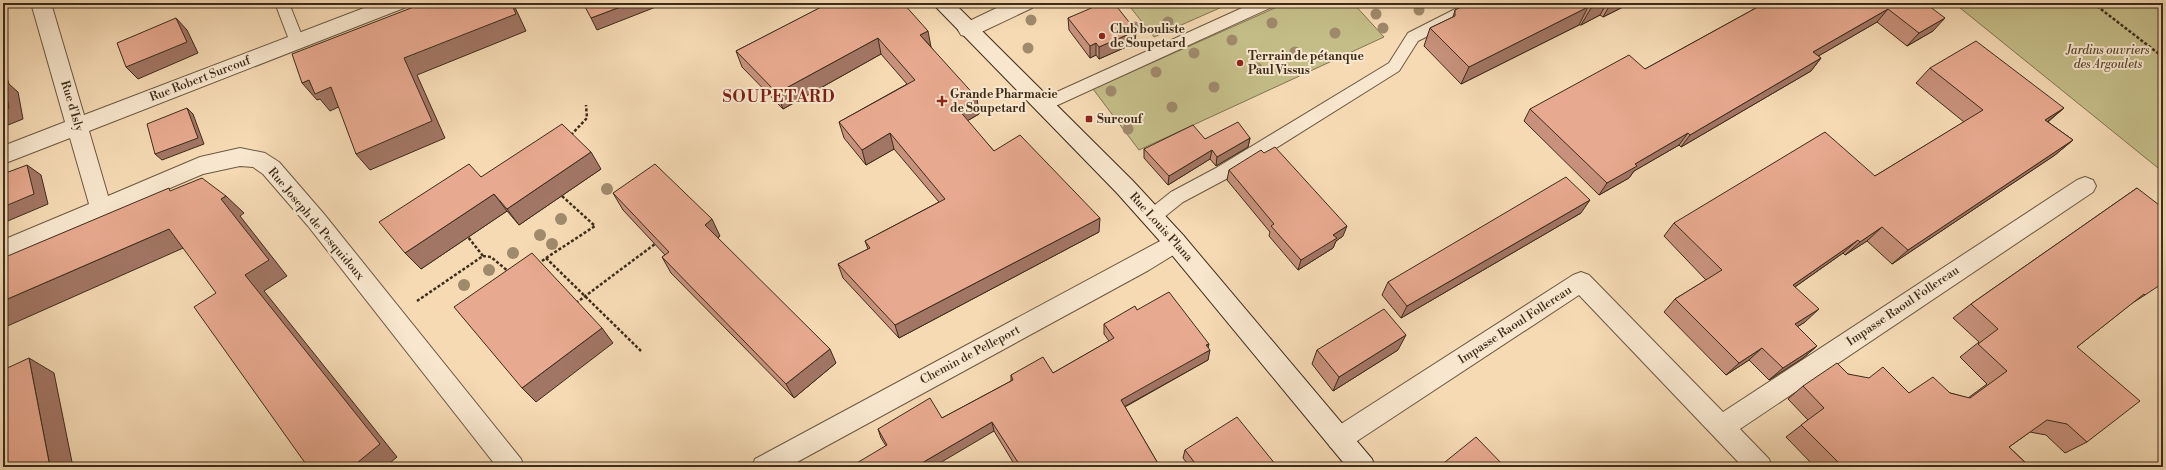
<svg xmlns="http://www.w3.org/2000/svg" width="2166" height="470" viewBox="0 0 2166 470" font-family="'Libre Bodoni',serif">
  <rect width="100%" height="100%" fill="#f5dab4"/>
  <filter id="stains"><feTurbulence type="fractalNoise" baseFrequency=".005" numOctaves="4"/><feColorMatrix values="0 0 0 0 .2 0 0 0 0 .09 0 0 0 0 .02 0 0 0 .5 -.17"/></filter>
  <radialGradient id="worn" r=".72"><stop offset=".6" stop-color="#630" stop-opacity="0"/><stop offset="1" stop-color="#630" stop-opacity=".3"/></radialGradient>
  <path fill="#c4bd88" stroke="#807451" d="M1127 3H1231L1154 37Z
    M1286 3H1353L1384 37 1139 150 1093 89Z
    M1954 3H2163V172Z"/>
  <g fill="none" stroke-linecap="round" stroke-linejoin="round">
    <g stroke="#6b5840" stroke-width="2">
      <path id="lane" d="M275 3H289L304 41 301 45 296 47 291 45Z
        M1253 3H1274L1272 7 1049 109 1043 111 1037 109 1035 105 1037 101Z
        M1467 3H1487L1485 7 1418 41 1399 71 1228 178 1183 202 1158 222 1152 224 1146 222 1144 217 1146 212 1171 192 1216 168 1389 63 1408 33Z"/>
    </g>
    <g stroke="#6b5840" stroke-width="2">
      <path id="street" d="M31 3H51L84 115 377 3H407L404 8 89 131 108 196 200 157 240 148 265 153 279 162 324 214 521 459 524 467H497L308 226 263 174 253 167 240 166 203 174 3 259V240L89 204 70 138 3 164V146L65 122Z
        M1007 3H1035L1032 8 975 35 968 37 961 35 958 30 961 25Z
        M2085 177 2093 180 2096 186 2093 192 1740 429 1769 459 1772 467H1743L1579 295 1348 447 1339 450 1330 447 1327 439 1330 431 1573 275 1581 272 1589 275 1723 412 2077 180Z
        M1175 233 1183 235 1186 242 1183 249 1149 270 788 467H752L755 459Z"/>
    </g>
    <g stroke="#3d2c1a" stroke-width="2">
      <path id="secondary" d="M932 3H954L1133 181 1183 235 1372 459 1375 467H1347L1167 249 1117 193Z"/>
    </g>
    <path stroke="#3d2c1a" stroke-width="2.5" stroke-dasharray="3 2" stroke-linecap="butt" d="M2093 3 2163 57
      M571 135 587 118 586 105
      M483 256 491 257 509 272
      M546 258 595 226 562 196
      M538 264 546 258 641 351
      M417 301 483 256 468 237
      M576 303 655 244"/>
    <use href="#lane" fill="#f8e7ce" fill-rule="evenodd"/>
    <use href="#street" fill="#f8e7ce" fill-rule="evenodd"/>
    <use href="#secondary" fill="#f8e7ce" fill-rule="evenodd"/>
  </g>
  <g fill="#9f8a6b">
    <circle cx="1419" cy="10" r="5.5"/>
    <circle cx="1376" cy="14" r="5.5"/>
    <circle cx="1031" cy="20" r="5.5"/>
    <circle cx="1168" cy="22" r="5.5"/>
    <circle cx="1272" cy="23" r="5.5"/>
    <circle cx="1135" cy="27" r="5.5"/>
    <circle cx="1383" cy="28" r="5.5"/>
    <circle cx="1335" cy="33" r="5.5"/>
    <circle cx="1232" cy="40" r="5.5"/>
    <circle cx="1028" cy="48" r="5.5"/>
    <circle cx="1295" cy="52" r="5.5"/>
    <circle cx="1194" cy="53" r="5.5"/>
    <circle cx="1257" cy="68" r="5.5"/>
    <circle cx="1156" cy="72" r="5.5"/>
    <circle cx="1214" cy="87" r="5.5"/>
    <circle cx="1111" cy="91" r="5.5"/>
    <circle cx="1172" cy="107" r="5.5"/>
    <circle cx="1128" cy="129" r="5.5"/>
    <circle cx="607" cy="189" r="6"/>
    <circle cx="561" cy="219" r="6"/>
    <circle cx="540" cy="235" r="6"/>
    <circle cx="552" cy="244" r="6"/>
    <circle cx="513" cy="253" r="6"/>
    <circle cx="489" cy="270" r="6"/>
    <circle cx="464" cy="285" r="6"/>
  </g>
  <path fill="#c7917b" stroke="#3d2c1a" d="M816 3H903L931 47 979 114 967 121 994 151 1099 232 899 338 843 278 838 264 868 249 865 241 939 202 894 149 866 165 844 138 839 122 907 84 881 54 783 109 742 67 736 51 820 8Z
    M1469 3H1631L1603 17 1600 15 1581 25H1579L1461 84 1424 46 1430 28 1453 17 1455 10Z
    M1765 3H1925L1933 31 1907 46 1877 22 1818 56 1821 58 1811 71 1681 147 1679 145 1634 171 1629 178 1599 195 1524 121 1530 109 1645 69Z
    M1108 6 1135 43 1099 59 1096 55 1090 58 1069 30 1068 18Z
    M1930 68 2064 108 2048 122 2073 140 2055 155 1892 264 1867 241 1845 255 1843 253 1795 287 1805 322 1797 327 1817 346 1803 358 1769 380 1749 360 1726 375 1664 312 1675 299 1706 280 1664 236 1674 223 1875 176 1964 122 1916 83Z
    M1250 138 1248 147 1216 166 1210 159 1168 185 1144 158V149L1205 139Z
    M1264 153 1343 236 1336 241 1333 248 1298 270 1269 236 1270 232 1227 180 1229 170Z
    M601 169 519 225 507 211 421 269 481 177Z
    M2137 188 2145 295 2131 304 2077 347 2087 442 2065 453 2046 435 2030 432 2009 447 2030 467H1815L1786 437 1808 420 1788 399 1803 386 1848 374 1909 393H1950L1968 398 1987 384 1960 357 1979 342 1953 318 1971 304Z
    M613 193 720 236 718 238 836 363 794 398 671 273 662 257 665 255 623 210Z
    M1581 213 1401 318 1382 295 1388 282Z
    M1137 310 1208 347V360L1125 407 1160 467H1016L994 431 886 446 881 438 878 429 942 418 1011 381V375L1053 373 1109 341 1104 334V324Z
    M1317 350H1398L1333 391 1312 364Z
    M1185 450 1275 467H1190L1183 458Z"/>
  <path fill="#a27664" stroke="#3d2c1a" d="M511 3H513L526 31 417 75 445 138 370 170 356 154 404 58Z
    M631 3H666L597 30 591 18Z
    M1599 3H1607L1600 15 1581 25 1591 8Z
    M1611 3H1631L1603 17Z
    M1588 7 1579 25 1461 84 1469 67Z
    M1888 9 1877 22 1803 65 1813 52Z
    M176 18 187 30 198 53 138 79 126 67Z
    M1945 18 1933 31 1907 46 1919 33Z
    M928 31 931 47 920 35Z
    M1136 31 1135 43 1099 59V47Z
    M878 38 881 54 783 109 777 93Z
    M1096 43V55L1090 58V46Z
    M1821 58 1811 71 1681 147 1690 135Z
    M3 64 9 84 18 92 23 119 3 127Z
    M309 80 331 87 345 104 330 111 320 99 317 100 302 83Z
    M977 98 979 114 960 125 958 109Z
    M187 108 193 114 204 144 162 160 155 154Z
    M2064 108 2047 122 2045 120Z
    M890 133 894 149 866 165 862 150Z
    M1688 133 1679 145 1634 171 1629 178 1599 195 1607 183 1635 164Z
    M1250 138 1248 147 1216 166 1217 157Z
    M2073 140 2055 155 1892 264 1908 250Z
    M1212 150 1210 159 1168 185 1169 176Z
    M591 152 601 169 519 225 507 209Z
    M27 165 41 175 48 204 3 223V207Z
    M494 194 507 211 421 269 405 253Z
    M226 196 244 213 240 216 287 276 264 291 397 457 385 467H352L245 275 221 199Z
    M1590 200 1581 213 1401 318 1407 306Z
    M1100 218 1099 232 899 338 895 325Z
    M712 219 720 236 713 241 705 225Z
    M1347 226 1343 236 1336 241 1333 248 1298 270 1301 260 1333 235Z
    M1882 227 1867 241 1845 255 1860 242Z
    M169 229 190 245 3 328V301Z
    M1858 240 1843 253 1779 298 1793 285Z
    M1819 309 1805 322 1781 337 1795 324Z
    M602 328 613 343 536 402 522 388Z
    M1406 335 1398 350 1333 391 1339 377Z
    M1209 344 1207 352 1210 350 1208 360 1120 409 1121 400Z
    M1817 346 1803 358 1769 380 1783 368Z
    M1762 348 1749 360 1726 375 1739 363Z
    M830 349 836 363 794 398 786 384Z
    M29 358 54 373 73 467H50Z
    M992 422 994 431 933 467H915Z"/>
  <path fill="#e7a98f" stroke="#3d2c1a" d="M424 3H511L516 14 404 58 432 121 356 154 331 87 315 94 309 80 302 83 292 54Z
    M583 3H631L591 18Z
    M824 3H903L928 31 920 35 977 98 958 109 994 151 1020 135 1100 218 895 325 838 264 870 248 865 241 945 199 890 133 862 150 839 122 915 80 878 38 777 93 736 51 825 5Z
    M1103 3H1105L1108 6 1114 3 1136 31 1099 47 1096 43 1090 46 1068 18Z
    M1469 3H1599L1591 8 1588 7 1469 67 1430 28 1455 16V10Z
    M1765 3H1925L1945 18 1919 33 1888 9 1813 52 1821 58 1690 135 1688 133 1635 164 1637 166 1607 183 1530 109 1629 55 1645 69Z
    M176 18 187 42 126 67 117 43Z
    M1976 41 2064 108 2045 120 2073 140 1908 250 1882 227 1860 242 1858 240 1793 285 1819 309 1795 324 1817 346 1783 368 1762 348 1739 363 1675 299 1722 270 1674 223 1825 132 1875 176 1983 110 1930 68Z
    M4 80 9 108 3 110V81Z
    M187 108 198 138 155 154 147 124Z
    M1238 122 1250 138 1217 157 1212 150 1169 176 1144 149 1193 125 1205 139Z
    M562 124 591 152 507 209 494 194 405 253 379 222 469 164 481 177Z
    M1275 147 1347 226 1333 235 1337 238 1301 260 1271 226 1274 224 1229 170 1261 150 1264 153Z
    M655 164 712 219 705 225 830 349 786 384 662 257 669 252 613 193Z
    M27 165 34 194 3 207V174Z
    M1566 177 1590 200 1407 306 1388 282Z
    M202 178 226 196 221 199 269 260 245 275 380 444 352 467H308L194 307 216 293 169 229 3 301V258L169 188 170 191Z
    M2137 188 2163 208V283L2145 295 2144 294 2077 347 2140 401 2087 442 2067 424 2047 420 2009 447 2030 467H1925L1921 463 1915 467H1843L1801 425 1824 408 1803 386 1837 363 1848 374 1869 378 1883 367 1909 393 1933 377 1950 393 1970 398 2007 371 1978 344 1998 329 1971 304Z
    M532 253 602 328 522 388 454 307Z
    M1169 292 1209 344 1206 345 1210 350 1121 400 1160 467H1021L992 422 915 467H850L887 445 878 429 930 398 942 418 1013 380 1011 375 1043 357 1053 373 1114 338 1104 324 1135 306 1137 310Z
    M1384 309 1406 335 1339 377 1317 350Z
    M29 358 50 467H3V370Z
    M1237 417 1276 465 1273 467H1198L1185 450Z
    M1476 437 1505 467H1441L1440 466Z"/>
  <g fill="#8f2418" stroke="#f8e7ce" stroke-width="1.5">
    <circle cx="1102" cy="36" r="4"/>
    <circle cx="1240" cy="63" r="4"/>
    <path d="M940 95h4v4h4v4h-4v4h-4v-4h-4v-4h4z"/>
    <rect x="1085" y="115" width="8" height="8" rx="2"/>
  </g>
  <g text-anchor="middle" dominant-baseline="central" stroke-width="4" stroke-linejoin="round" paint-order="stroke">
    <g font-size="12" font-weight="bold" fill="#3d2c1a" stroke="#f8e7ce" text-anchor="start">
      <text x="1110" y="29">Club bouliste<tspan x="1110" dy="14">de Soupetard</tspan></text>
      <text x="1248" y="56">Terrain de pétanque<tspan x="1248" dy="14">Paul Vissus</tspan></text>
      <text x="950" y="94">Grande Pharmacie<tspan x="950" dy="14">de Soupetard</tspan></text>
      <text x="1097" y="119">Surcouf</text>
    </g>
    <g font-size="12" font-style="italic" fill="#584930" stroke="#f8e7ce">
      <text x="2108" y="50">Jardins ouvriers<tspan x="2108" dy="14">des Argoulets</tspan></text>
    </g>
    <g font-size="12" fill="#3d2c1a" stroke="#f8e7ce">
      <text transform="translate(200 79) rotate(-21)">Rue Robert Surcouf</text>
      <text transform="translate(72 106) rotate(73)">Rue d'Isly</text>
      <text transform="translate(316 224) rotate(50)">Rue Joseph de Pesquidoux</text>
      <text transform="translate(1161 227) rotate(48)">Rue Louis Plana</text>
      <text transform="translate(1903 306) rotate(-34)">Impasse Raoul Follereau</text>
      <text transform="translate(1515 325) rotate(-33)">Impasse Raoul Follereau</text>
      <text transform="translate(970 355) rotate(-28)">Chemin de Pelleport</text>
    </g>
    <g font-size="16" font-weight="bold" letter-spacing="1" fill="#7a1f14" stroke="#f8e7ce">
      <text x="779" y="97">SOUPETARD</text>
    </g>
  </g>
  <rect width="2166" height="470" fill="none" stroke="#f5dab4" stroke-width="16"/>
  <rect x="4" y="4" width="2158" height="462" fill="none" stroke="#3d2c1a" stroke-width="2"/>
  <rect x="8" y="8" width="2150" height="454" fill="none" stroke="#3d2c1a"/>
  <rect width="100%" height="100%" filter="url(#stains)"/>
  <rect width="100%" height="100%" fill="url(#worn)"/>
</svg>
